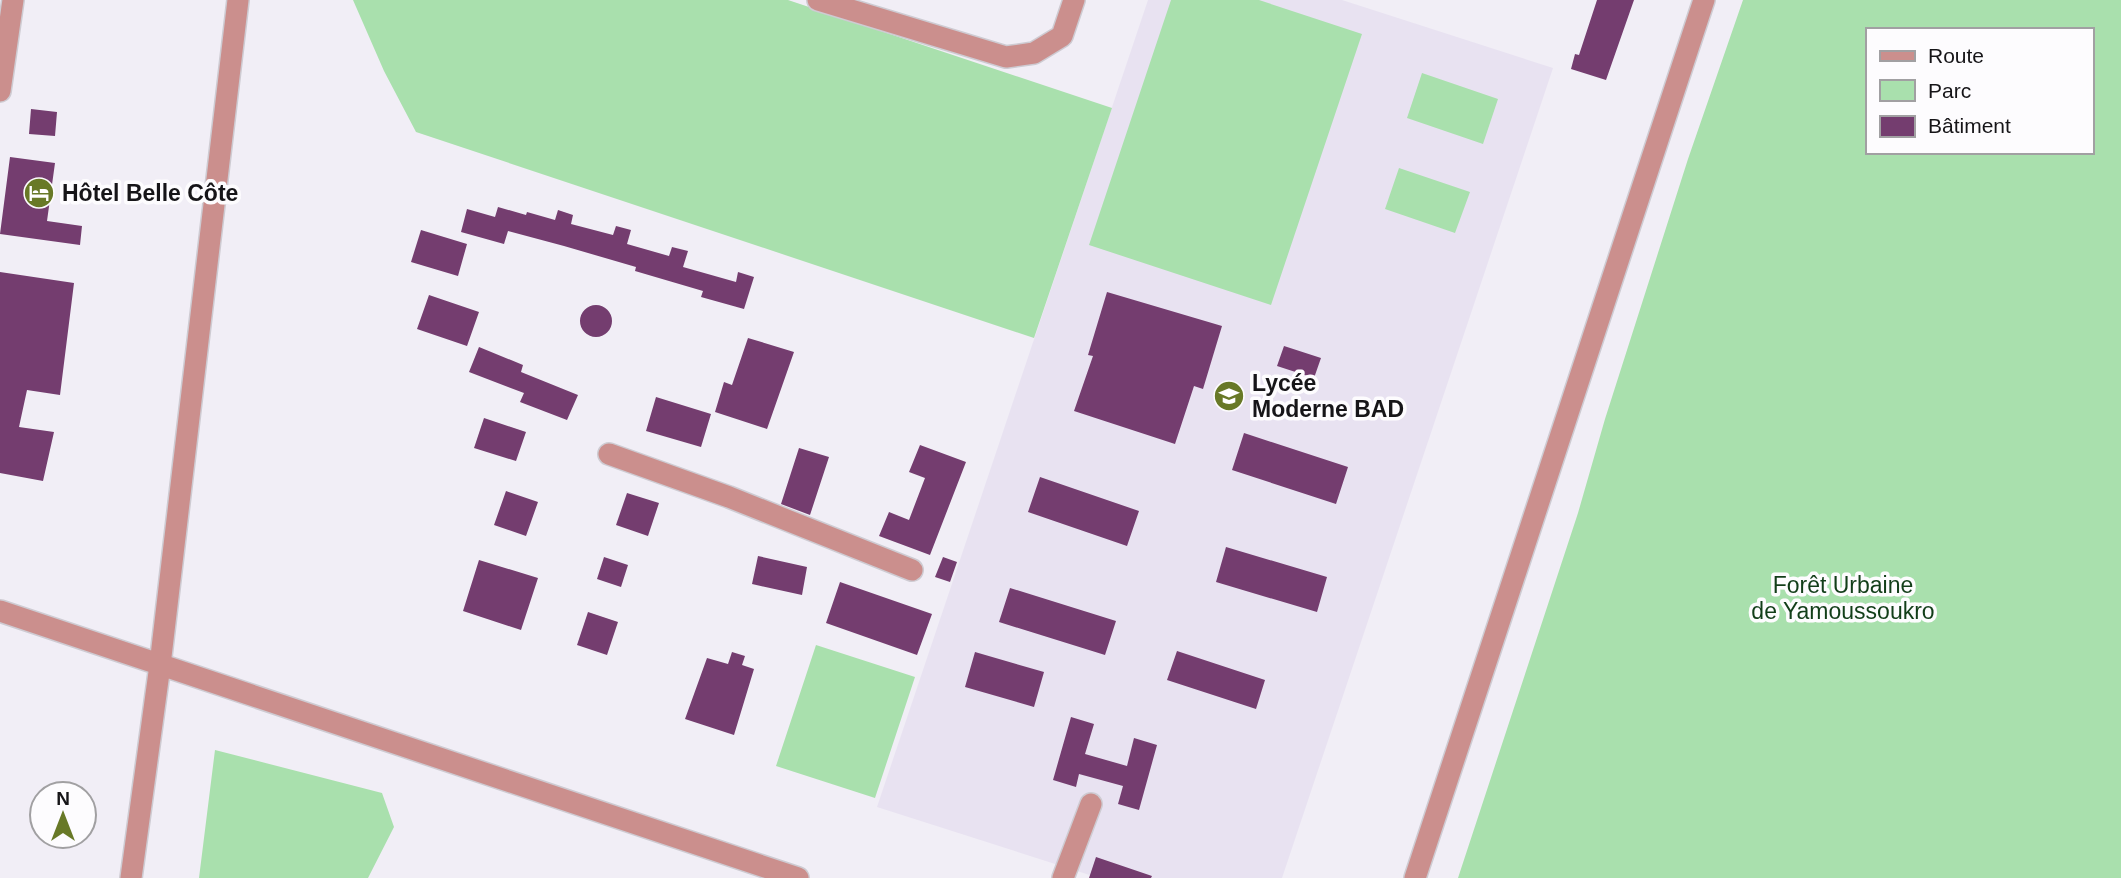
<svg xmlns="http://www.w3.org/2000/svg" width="2121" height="878" viewBox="0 0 2121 878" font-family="Arial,sans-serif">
  <rect width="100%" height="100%" fill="#f1eef6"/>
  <path fill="#e8e2f1" d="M1148 0H1342L1553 68 1282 878H1099L877 807Z"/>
  <path fill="#a9e0ad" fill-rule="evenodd" d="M353 0H788L1112 108 1034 338 416 132 384 71Z
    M1171 0H1259L1362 34 1271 305 1089 245Z
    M1743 0H2121V878H1458L1578 513 1605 419 1688 159ZM1867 30H2091V152H1867Z
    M1422 73 1498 99 1483 144 1407 118Z
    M1399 168 1470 192 1455 233 1385 209Z
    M816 645 915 677 875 798 776 766Z
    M215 750 382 793 394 827 368 878H199Z"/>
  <path fill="#743d6f" d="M1597 0H1634L1606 80 1571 69 1575 54 1579 55Z
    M31 109 57 112 55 136 29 134Z
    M10 157 55 163 47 221 82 226 80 245 0 234Z
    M498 207 526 215 527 212 555 220 558 210 573 215 571 224 613 235 616 226 631 230 627 244 669 256 672 247 688 251 683 267 736 282 738 272 754 277 744 309 701 297 703 291 635 271 636 267 564 246 508 231 504 244 461 232 467 209 495 217Z
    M421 230 467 244 458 276 411 262Z
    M0 272 74 283 60 395 27 390 19 427 54 432 43 481 0 473Z
    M1107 292 1222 326 1203 389 1194 386 1175 444 1074 411 1093 356 1088 355Z
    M429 295 479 312 467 346 417 329Z
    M580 321a16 16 0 1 1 32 0a16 16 0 1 1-32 0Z
    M748 338 794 352 767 429 715 412 724 382 732 385Z
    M1284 346 1321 358 1314 378 1277 366Z
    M479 347 523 365 521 372 578 395 567 420 520 402 524 393 469 372Z
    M656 397 711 414 701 447 646 431Z
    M484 418 526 432 516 461 474 448Z
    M1244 433 1348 467 1336 504 1232 470Z
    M920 445 966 462 930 555 879 536 889 512 909 520 925 478 909 472Z
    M799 448 829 457 810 515 781 504Z
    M1040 477 1139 511 1127 546 1028 512Z
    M506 491 538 502 526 536 494 525Z
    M627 493 659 503 648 536 616 525Z
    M1226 547 1327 577 1317 612 1216 582Z
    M758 556 807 567 802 595 752 584Z
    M604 557 628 565 621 587 597 579Z
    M943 557 957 562 950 582 935 577Z
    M479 560 538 578 521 630 463 611Z
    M840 582 932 614 917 655 826 623Z
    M1010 588 1116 621 1105 655 999 622Z
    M588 612 618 622 607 655 577 645Z
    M1177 651 1265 680 1256 709 1167 680Z
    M732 652 745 656 742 665 754 669 734 735 685 719 707 658 728 664Z
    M975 652 1044 672 1034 707 965 687Z
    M1071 717 1094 724 1085 754 1127 766 1134 738 1157 745 1139 810 1118 804 1123 786 1079 774 1076 787 1053 780Z
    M1096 857 1152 876 1151 878H1089Z"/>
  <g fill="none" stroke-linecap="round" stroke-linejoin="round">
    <g stroke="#cecbd2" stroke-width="24">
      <path id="minor" d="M818 0 1006 57 1034 53 1062 36 1074 0
        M0 91 13 0
        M609 454 729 497 912 570
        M0 611 798 878
        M131 878 160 665 238 0
        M1063 878 1091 804
        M1415 878 1704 0"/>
    </g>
    <use href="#minor" stroke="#cb8f8d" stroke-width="21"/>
  </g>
  <defs>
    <g id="hotel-disc" transform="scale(1.575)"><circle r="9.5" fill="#687927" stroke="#fdfcfe"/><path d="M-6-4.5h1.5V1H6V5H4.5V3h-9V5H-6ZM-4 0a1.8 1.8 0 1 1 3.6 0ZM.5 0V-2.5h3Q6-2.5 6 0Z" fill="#fff"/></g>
    <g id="school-disc" transform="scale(1.575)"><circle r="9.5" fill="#687927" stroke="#fdfcfe"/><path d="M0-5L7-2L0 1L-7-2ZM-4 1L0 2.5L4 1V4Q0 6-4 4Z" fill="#fff"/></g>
  </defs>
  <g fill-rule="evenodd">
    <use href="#hotel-disc" x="39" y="193"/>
    <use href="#school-disc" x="1229" y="396"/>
  </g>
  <g text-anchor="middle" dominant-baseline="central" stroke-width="7" stroke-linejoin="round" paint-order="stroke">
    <g font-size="23" font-weight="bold" fill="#161518" stroke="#fdfcfe" text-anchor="start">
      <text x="62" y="193">Hôtel Belle Côte</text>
      <text x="1252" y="383">Lycée<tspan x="1252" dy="26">Moderne BAD</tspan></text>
    </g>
    <g font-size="23" fill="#123e19" stroke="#fdfcfe">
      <text x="1843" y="585">Forêt Urbaine<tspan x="1843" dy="26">de Yamoussoukro</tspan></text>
    </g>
  </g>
  <rect x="1866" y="28" width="228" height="126" fill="#fdfcfe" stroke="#a1a0a2" stroke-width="2"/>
  <rect x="1880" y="51" width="35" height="10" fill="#cb8f8d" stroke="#a1a0a2" stroke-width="2"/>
  <text x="1928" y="63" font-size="21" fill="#161518">Route</text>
  <rect x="1880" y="80" width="35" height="21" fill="#a9e0ad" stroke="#a1a0a2" stroke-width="2"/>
  <text x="1928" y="98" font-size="21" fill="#161518">Parc</text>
  <rect x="1880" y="116" width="35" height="21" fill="#743d6f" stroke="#a1a0a2" stroke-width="2"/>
  <text x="1928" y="133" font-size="21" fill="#161518">Bâtiment</text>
  <g transform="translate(63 815)"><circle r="33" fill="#fdfcfe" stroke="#a1a0a2" stroke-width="2"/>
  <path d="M0-5L12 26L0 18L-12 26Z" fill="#687927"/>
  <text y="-10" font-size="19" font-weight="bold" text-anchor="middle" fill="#161518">N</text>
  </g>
</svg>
